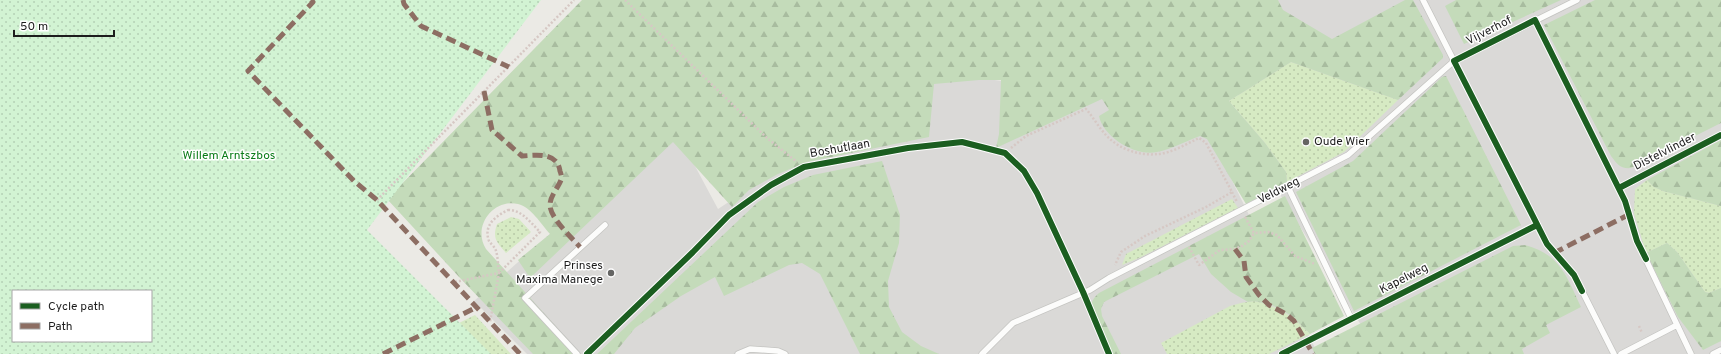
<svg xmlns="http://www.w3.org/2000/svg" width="1721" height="354" viewBox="0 0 1721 354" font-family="Overpass,sans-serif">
  <defs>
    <pattern id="grass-dots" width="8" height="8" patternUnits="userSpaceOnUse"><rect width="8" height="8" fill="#d6eac3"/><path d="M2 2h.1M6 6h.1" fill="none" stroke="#b7c8a7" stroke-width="1.8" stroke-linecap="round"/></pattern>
    <pattern id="forest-firs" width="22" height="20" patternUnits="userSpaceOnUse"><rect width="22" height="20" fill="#c4dbba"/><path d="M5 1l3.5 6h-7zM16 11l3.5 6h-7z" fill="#a8bc9f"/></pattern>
    <pattern id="park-dots" width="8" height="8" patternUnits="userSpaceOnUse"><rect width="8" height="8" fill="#d2f3d3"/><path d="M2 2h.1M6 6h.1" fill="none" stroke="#b4d0b5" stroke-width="1.8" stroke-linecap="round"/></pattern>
  </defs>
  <rect width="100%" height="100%" fill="#ebeae5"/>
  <path fill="#dad9d7" d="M1223 0H1721V354H1379L1245 138Z
    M929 71 1196 108 1318 354H527L474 301 673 125 718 209Z"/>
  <path fill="url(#grass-dots)" d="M1291 62 1398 100 1344 152 1287 182 1286 172 1265 143 1229 101Z
    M1647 180 1654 187 1663 191 1721 206V288L1709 293 1705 292 1677 252 1667 243 1646 253 1634 213 1635 189Z
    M1232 199 1238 208 1139 258 1122 265 1126 254Z
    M511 217 519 219 531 232 506 253C497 242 492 239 497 224Z
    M1254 301C1281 307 1291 315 1310 334L1269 354H1167L1161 343 1230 306 1241 303Z
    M475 315 511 354H397Z"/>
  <path fill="url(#forest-firs)" d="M582 0H1278L1283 10 1332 39 1405 0H1413L1443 55V58L1398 100 1291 62 1229 101 1265 143 1286 172 1287 182 1246 204 1207 139 1200 136C1186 141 1172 149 1157 152 1136 157 1103 137 1099 116L1109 110 1102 99 996 148 999 134 1001 80H979L934 84 929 137 807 162 778 174 749 190 732 207 673 142 530 278 518 260 550 234C541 224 531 207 518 204 493 198 472 227 486 249L579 352 577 354H533L460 278 387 199Z
    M1456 0H1561L1464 44 1445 6Z
    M1595 0H1721V123L1631 168C1620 169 1617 164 1611 156L1544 25Z
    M1446 76 1521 225 1354 311 1296 192 1353 161 1442 77Z
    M1721 140V206L1663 191 1654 187 1647 180Z
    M882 161 900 215 899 243 888 281 889 307 902 332 921 346 939 354H860L820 274 802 263 789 265 724 296 715 277 681 296 635 328 614 354H597L758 202 784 187 813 175Z
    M1285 196 1344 316 1310 334 1292 316 1272 305 1254 301 1248 302 1231 292 1211 274 1199 254 1104 302 1101 309 1102 316 1121 354H1108C1099 336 1079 309 1099 293Z
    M1667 243 1677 252 1705 292 1709 293 1721 288V341L1703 350 1678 317 1646 253Z
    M1525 245C1560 254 1567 277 1581 307L1546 325 1550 333 1522 349 1524 354H1315L1312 348 1513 246Z"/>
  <path fill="url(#park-dots)" fill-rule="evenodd" d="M0 0H541L367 230 491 354H0ZM13 291H151V341H13Z"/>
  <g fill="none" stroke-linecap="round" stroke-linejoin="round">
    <g stroke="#c4c4c1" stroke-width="7">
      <path id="lane" d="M1423 0 1547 244 1574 275 1614 354
        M1535 20 1625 201 1637 241 1691 354
        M1288 187 1351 318
        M1619 188 1721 135
        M577 354 525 298 605 225
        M587 354 693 252 729 215 771 185 804 167 908 148 962 142 1005 153 1024 171 1037 193 1083 292 1109 354
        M738 354 750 349 778 351 785 354
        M982 354 1013 323 1090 290 1109 278 1348 155 1454 61 1577 0
        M1282 354 1537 225
        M1621 354 1677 325
        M1713 354 1721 350"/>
    </g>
    <path stroke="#d6c8c4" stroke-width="2.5" stroke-dasharray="2 2" stroke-linecap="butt" d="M625 0 767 138 797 162
      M1011 148 1026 136 1086 109C1094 118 1100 130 1109 138 1121 150 1141 156 1158 154 1172 153 1186 144 1199 138L1206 143 1232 192 1206 207 1145 236 1121 252 1115 265
      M1232 192 1237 202
      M377 200 574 0
      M508 210C522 210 530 222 540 232L499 273C498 266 498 257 496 251 495 247 491 244 489 241 483 225 496 216 508 210Z
      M1245 217 1254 233 1268 232 1277 235 1295 256 1315 264
      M1189 247 1199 265 1220 250 1235 249 1242 246 1249 241 1254 233
      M455 282 499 273 490 322
      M1639 326 1642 333"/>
    <use href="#lane" stroke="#fcfcfb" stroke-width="5.5"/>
    <path stroke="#8d6e63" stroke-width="5" stroke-dasharray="10 5" stroke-linecap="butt" d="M311 0 313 2 248 71 354 181 377 200 520 354
      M403 0 404 4 421 26 509 67
      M484 91 492 130 522 156C538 155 557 152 560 171 561 174 562 176 561 180 558 188 550 196 550 205 550 218 572 238 580 247
      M1235 249 1244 261 1246 277 1259 295 1269 305 1286 314 1294 321 1313 354
      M1554 253 1628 215
      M383 354 477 307"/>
    <g stroke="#fff" stroke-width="8">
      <path id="cycleway" d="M1619 188 1721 135
        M1582 291 1574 275 1547 244 1454 61 1535 20 1625 201 1637 241 1646 259
        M587 354 693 252 729 215 771 185 804 167 908 148 962 142 1005 153 1024 171 1037 193 1083 292 1109 354
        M1282 354 1537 225"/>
    </g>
    <use href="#cycleway" stroke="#1b5e20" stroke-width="6"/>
  </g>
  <g fill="#656563" stroke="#fff" stroke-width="1.5">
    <circle cx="1306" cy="142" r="4"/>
    <circle cx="611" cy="273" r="4"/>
  </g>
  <g text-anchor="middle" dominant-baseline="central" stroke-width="3" stroke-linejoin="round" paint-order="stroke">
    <g font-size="12" fill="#1d1d1d" stroke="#fff">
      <text transform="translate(1489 31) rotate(-27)">Vijverhof</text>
      <text transform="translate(840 149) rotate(-10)">Boshutlaan</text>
      <text transform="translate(1665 152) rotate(-27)">Distelvlinder</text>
      <text transform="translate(1279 191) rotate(-27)">Veldweg</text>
      <text transform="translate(1404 279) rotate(-27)">Kapelweg</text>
    </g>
    <g font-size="12" fill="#1d1d1d" stroke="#fff" text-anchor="start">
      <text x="1314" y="142">Oude Wier</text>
      <text x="603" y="266" text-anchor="end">Prinses<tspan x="603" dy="14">Maxima Manege</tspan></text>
    </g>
    <g font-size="12" fill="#0a7c18" stroke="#fff">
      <text x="229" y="156">Willem Arntszbos</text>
    </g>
  </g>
  <rect x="12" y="290" width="140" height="52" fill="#ffffff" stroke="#a5a5a5"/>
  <rect x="20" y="303" width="20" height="6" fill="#1b5e20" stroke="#a5a5a5"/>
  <text x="48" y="310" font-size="12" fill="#1d1d1d">Cycle path</text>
  <rect x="20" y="323" width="20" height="6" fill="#8d6e63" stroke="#a5a5a5"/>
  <text x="48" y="330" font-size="12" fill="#1d1d1d">Path</text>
  <path d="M14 30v6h100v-6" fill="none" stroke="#1d1d1d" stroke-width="2"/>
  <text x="20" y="30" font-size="12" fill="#1d1d1d" stroke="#ffffff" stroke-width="3" paint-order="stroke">50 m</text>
</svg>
